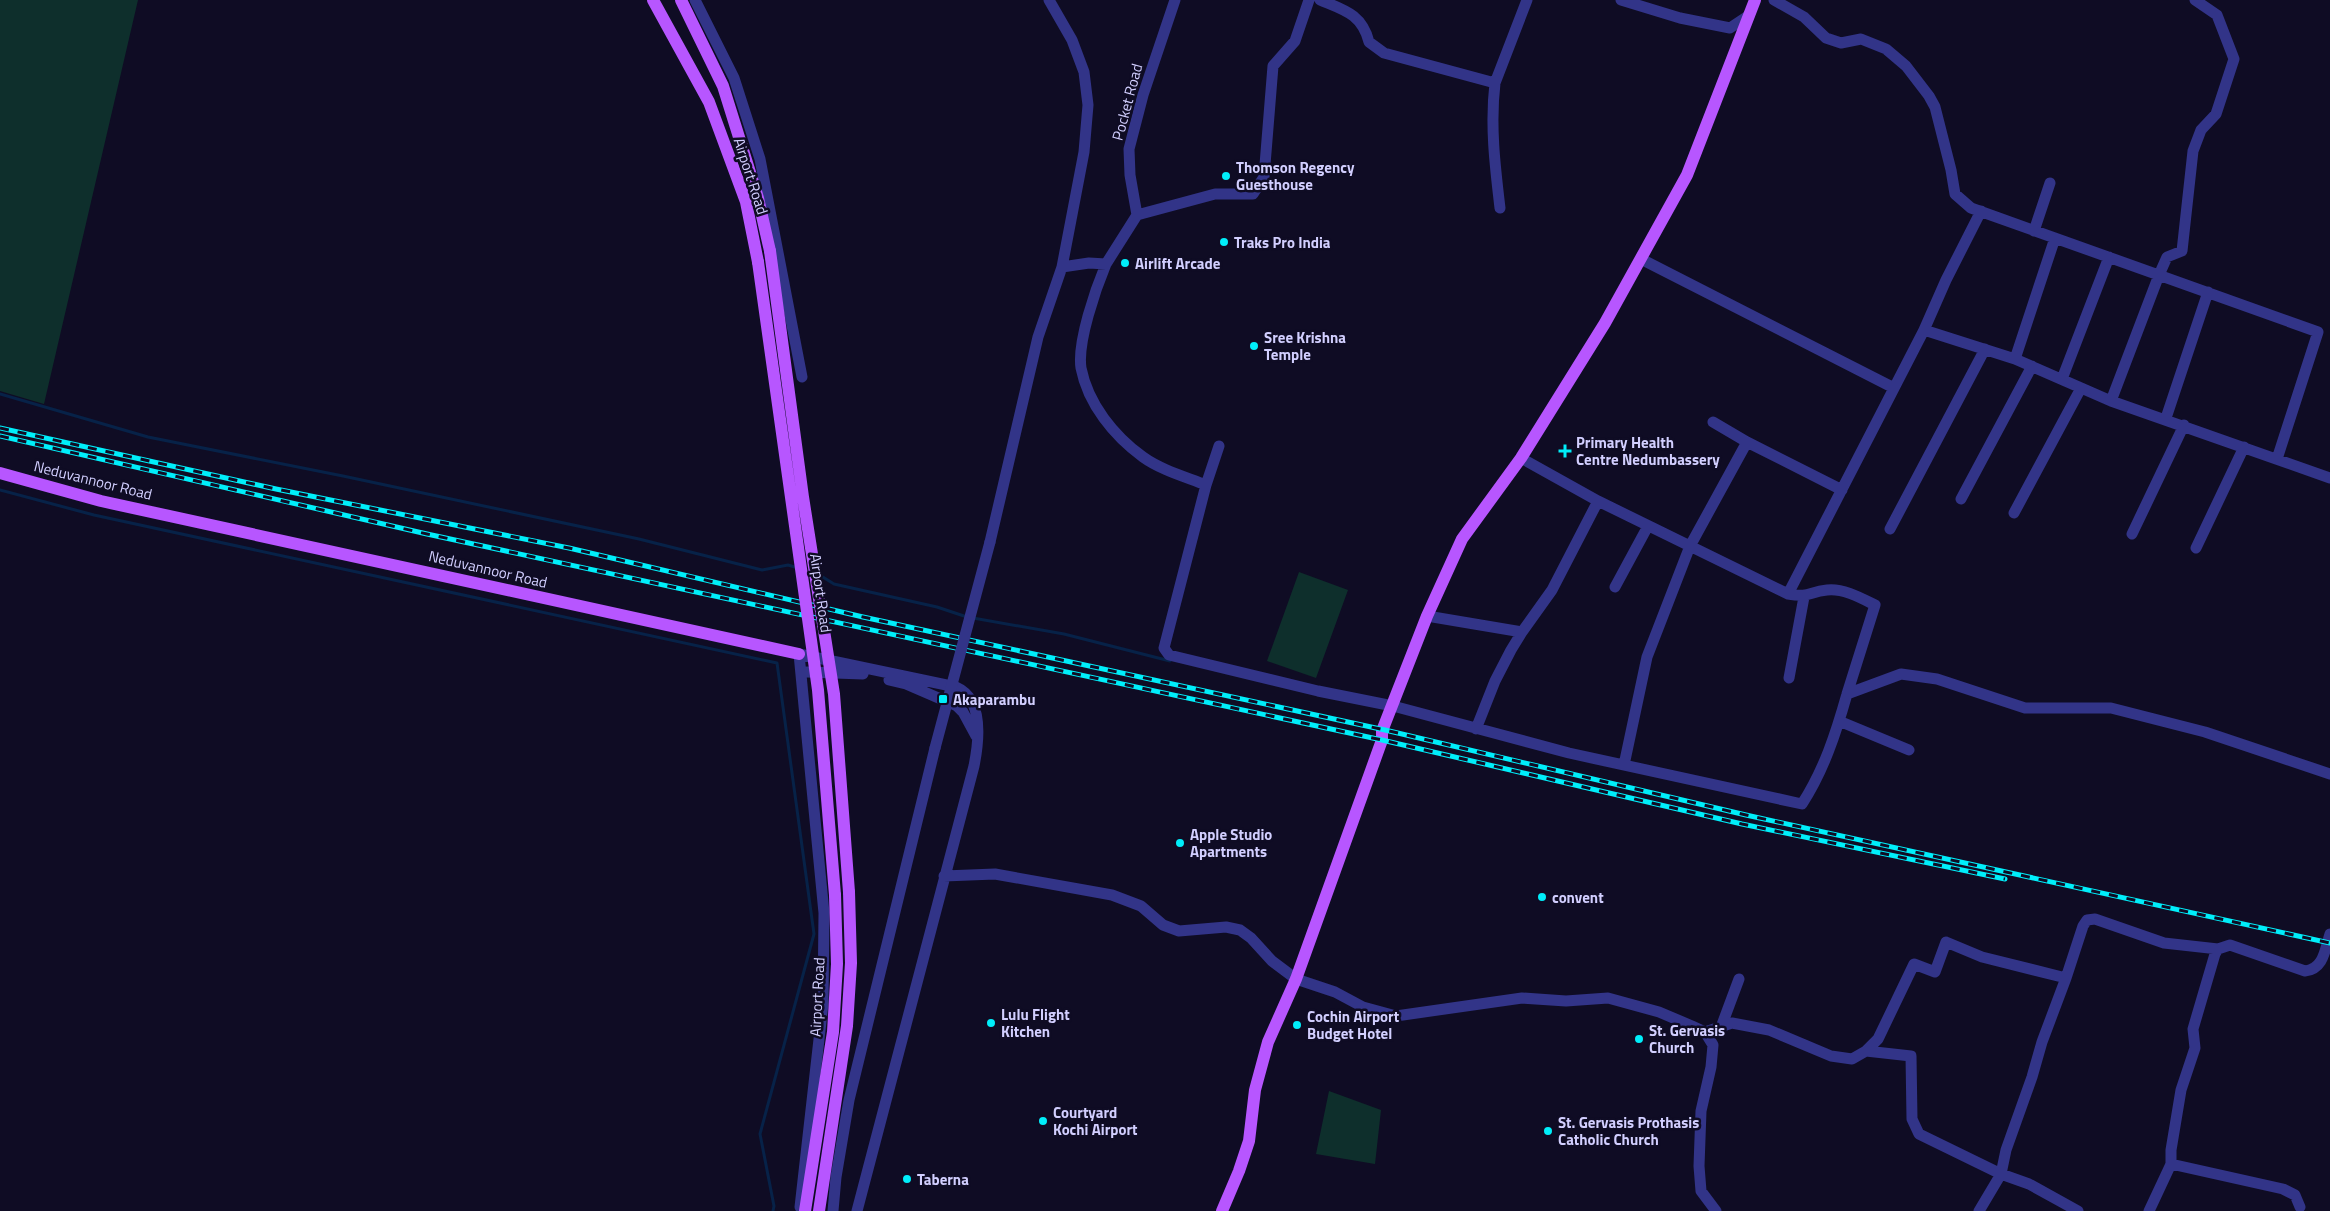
<svg xmlns="http://www.w3.org/2000/svg" width="2330" height="1211" viewBox="0 0 2330 1211" font-family="'Titillium Web',sans-serif">
  <rect width="100%" height="100%" fill="#0f0c24"/>
  <path fill="#0e2f2c" d="M0 0H138L44 404 0 391Z
    M1299 572 1348 590 1316 678 1267 661Z
    M1329 1091 1381 1110 1375 1164 1316 1154Z"/>
  <g fill="none" stroke-linecap="round" stroke-linejoin="round">
    <path stroke="#072248" stroke-width="3" d="M0 394 148 437 343 476 639 539 762 570 788 565 798 568
      M0 490 94 515 777 663 814 934 760 1134 774 1206 773 1211
      M818 574 834 584 937 607 967 617
      M973 618 1064 634 1170 661"/>
    <path stroke="#323488" stroke-width="11" d="M695 0 734 78 760 159 802 377
      M1320 0C1344 10 1362 14 1369 42L1384 53 1495 83 1527 0
      M1621 0 1680 18 1730 28 1748 16
      M1774 0 1804 17 1826 38 1841 43 1861 39 1886 49 1906 66 1929 96 1935 107 1951 170 1955 194 1971 208 2318 332 2277 459
      M1495 83C1490 125 1495 166 1500 208
      M1137 215 1130 175 1129 149 1143 95 1175 0
      M2034 231 2050 183
      M1641 259 1894 388
      M1106 264C1096 288 1077 342 1081 368 1088 404 1114 436 1143 457 1161 470 1186 477 1206 485
      M1062 267 1089 263 1106 264 1137 215 1215 194H1253L1264 177 1273 66 1295 41 1309 0
      M1924 330 1946 280 1981 211
      M2015 359 2055 238
      M2062 379 2109 257
      M2111 401 2159 275 2167 257 2182 251 2193 151 2201 130 2216 114 2234 59 2217 15 2195 0
      M2166 418 2208 292
      M1713 422 1747 442 1842 490
      M1219 446 1206 485 1164 648 1169 655 1318 691 1393 706 1569 753 1802 804C1824 770 1836 733 1847 694
      M1521 458 1598 501 1788 594C1810 598 1808 592 1827 590 1843 588 1861 598 1875 605L1847 694 1901 674 1937 679 2025 708H2111L2205 732 2330 774
      M1961 499 2032 366
      M2014 513 2081 388
      M1890 529 1985 349
      M2132 534 2184 425
      M990 542 1038 337 1062 267 1084 152 1088 105 1084 72 1072 40 1049 0
      M2196 548 2244 447
      M1615 587 1648 526
      M1788 594 1924 330 2015 359 2111 401 2330 478
      M1427 616 1522 632
      M807 672 863 674
      M1789 678 1804 597
      M889 680 906 684 957 706 963 712 976 736
      M1839 721 1909 750
      M1476 729 1495 681 1511 650 1522 632 1552 590 1598 501
      M1624 765 1647 657 1690 546 1747 442
      M944 876 995 874 1112 895 1141 906 1163 925 1179 931 1226 927 1240 930 1251 938 1272 961 1296 979 1335 992 1363 1007 1396 1016 1522 998 1566 1001 1608 998 1659 1012 1692 1026 1705 1032 1713 1045 1711 1067 1701 1111 1699 1166 1701 1191 1716 1211
      M2066 978 2083 926 2087 920 2095 919 2164 943 2218 949
      M1720 1030 1739 979
      M1705 1032 1732 1023 1769 1030 1831 1056 1852 1059 1866 1051 1878 1039 1914 964 1935 972 1946 942 1982 957 2066 978 2042 1042 2032 1077 2006 1150 2001 1174 1919 1134 1912 1119 1911 1056 1866 1051
      M2171 1164V1150L2181 1090 2195 1048 2193 1029 2215 954 2218 949 2230 945 2305 971C2324 969 2325 949 2330 934
      M800 1207 823 1004 824 913 799 654 956 687C984 699 979 741 974 766L857 1211
      M833 1211 836 1177 849 1100 935 748
      M1979 1211 2001 1174 2029 1184 2078 1211
      M2149 1211 2171 1164 2283 1189 2295 1195 2300 1207"/>
    <path stroke="#b756ff" stroke-width="12" d="M653 0 709 102 746 202 758 262
      M681 0 723 86 758 198 770 251
      M0 473 101 501 799 654
      M805 1211 833 1032 837 964 835 895
      M819 1211 847 1026 851 963 849 892
      M1222 1211 1239 1171 1249 1141 1255 1090 1268 1042 1296 979 1382 740V731L1427 616 1462 539 1521 458 1605 323 1687 175 1755 0"/>
    <g stroke="#00eefa" stroke-width="5">
      <path id="rail" d="M0 428 276 489 569 548 863 617 1385 730 1746 815 2330 943
        M0 436 427 534 1382 740 1742 824 2005 879"/>
    </g>
    <use href="#rail" stroke="#0f0c24" stroke-width="3" stroke-dasharray="9" stroke-linecap="butt"/>
    <path stroke="#323488" stroke-width="11" d="M935 748 990 542"/>
    <path stroke="#b756ff" stroke-width="12" d="M770 251 803 497 834 694 849 892
      M758 262 818 690 835 895"/>
  </g>
  <g fill="#00eefa" stroke="#0f0c24" stroke-width="2">
    <circle cx="1226" cy="176" r="5"/>
    <circle cx="1224" cy="242" r="5"/>
    <circle cx="1125" cy="263" r="5"/>
    <circle cx="1254" cy="346" r="5"/>
    <path d="M1562.5 443.5h5v5h5v5h-5v5h-5v-5h-5v-5h5z"/>
    <rect x="938" y="694" width="10" height="10" rx="2.5"/>
    <circle cx="1180" cy="843" r="5"/>
    <circle cx="1542" cy="897" r="5"/>
    <circle cx="991" cy="1023" r="5"/>
    <circle cx="1297" cy="1025" r="5"/>
    <circle cx="1639" cy="1039" r="5"/>
    <circle cx="1043" cy="1121" r="5"/>
    <circle cx="1548" cy="1131" r="5"/>
    <circle cx="907" cy="1179" r="5"/>
  </g>
  <g text-anchor="middle" dominant-baseline="central" stroke-width="5" stroke-linejoin="round" paint-order="stroke">
    <g font-size="15" fill="#d2cfff" stroke="#0f0c24">
      <text transform="translate(1127 102) rotate(-75)">Pocket Road</text>
      <text transform="translate(751 176) rotate(72)">Airport Road</text>
      <text transform="translate(93 480) rotate(14)">Neduvannoor Road</text>
      <text transform="translate(488 569) rotate(13)">Neduvannoor Road</text>
      <text transform="translate(821 593) rotate(82)">Airport Road</text>
      <text transform="translate(817 997) rotate(-87)">Airport Road</text>
    </g>
    <g font-size="15" font-weight="bold" fill="#d2cfff" stroke="#0f0c24" text-anchor="start">
      <text x="1236" y="167">Thomson Regency<tspan x="1236" dy="17">Guesthouse</tspan></text>
      <text x="1234" y="242">Traks Pro India</text>
      <text x="1135" y="263">Airlift Arcade</text>
      <text x="1264" y="337">Sree Krishna<tspan x="1264" dy="17">Temple</tspan></text>
      <text x="1576" y="442">Primary Health<tspan x="1576" dy="17">Centre Nedumbassery</tspan></text>
      <text x="953" y="699">Akaparambu</text>
      <text x="1190" y="834">Apple Studio<tspan x="1190" dy="17">Apartments</tspan></text>
      <text x="1552" y="897">convent</text>
      <text x="1001" y="1014">Lulu Flight<tspan x="1001" dy="17">Kitchen</tspan></text>
      <text x="1307" y="1016">Cochin Airport<tspan x="1307" dy="17">Budget Hotel</tspan></text>
      <text x="1649" y="1030">St. Gervasis<tspan x="1649" dy="17">Church</tspan></text>
      <text x="1053" y="1112">Courtyard<tspan x="1053" dy="17">Kochi Airport</tspan></text>
      <text x="1558" y="1122">St. Gervasis Prothasis<tspan x="1558" dy="17">Catholic Church</tspan></text>
      <text x="917" y="1179">Taberna</text>
    </g>
  </g>
</svg>
